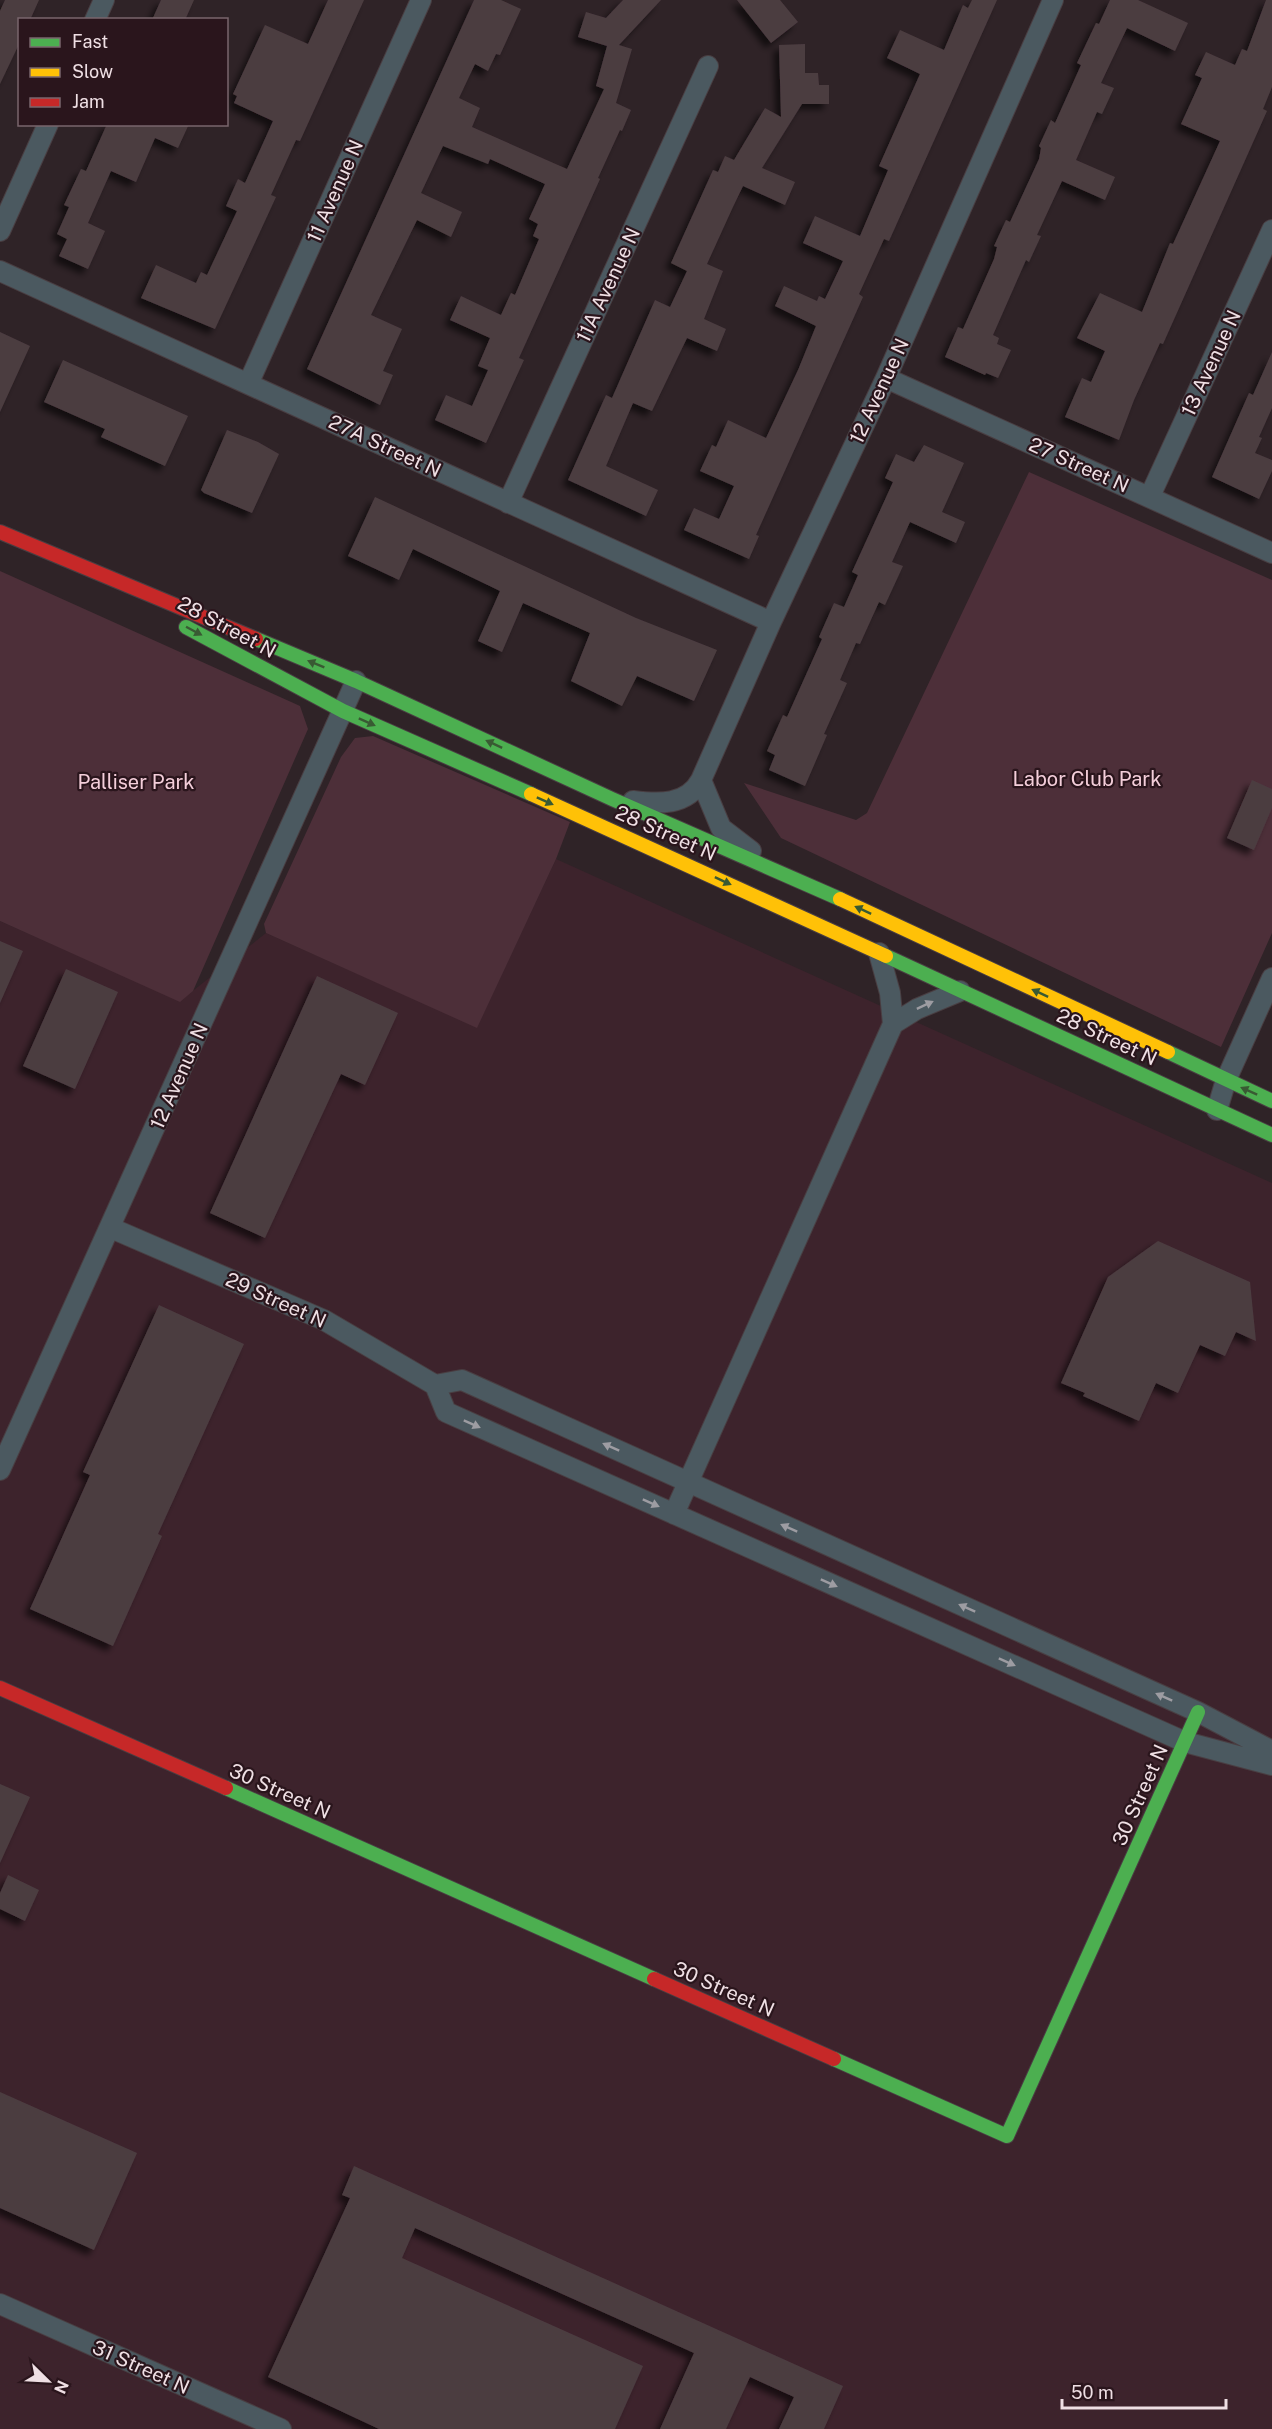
<svg xmlns="http://www.w3.org/2000/svg" width="1272" height="2429" viewBox="0 0 1272 2429" font-family="'Public Sans',sans-serif">
  <defs>
    <filter id="shadow"><feDropShadow dx="-5.5" dy="5.5" stdDeviation="3" flood-color="#0009"/></filter>
  </defs>
  <rect width="100%" height="100%" fill="#2f2327"/>
  <path fill="#3d232c" d="M556 859 1272 1183V2429H0V921L180 1001 266 933 477 1027Z"/>
  <path fill="#4d2f39" d="M1029 472 1272 580V933L1221 1047 781 838 744 783 856 820 867 813Z
    M0 571 300 706 308 729 193 991 180 1002 0 921Z
    M373 736 570 822 556 859 477 1028 266 933 264 924 341 757 355 738Z"/>
  <path fill="#4c3c41" filter="url(#shadow)" d="M5 0H39L30 20H20V42L0 84V11Z
    M161 0H194L185 20H152Z
    M328 0H364L300 141 296 140 271 195 276 197 215 329 141 298 156 265 196 283 201 272 207 275 237 211 226 206 238 179 245 183 273 121 234 103 237 96 233 94 265 25 308 44Z
    M474 0H501L521 9 500 55 496 54 488 71 475 64 459 98 480 108 472 127 567 169 604 89 596 86 607 46 578 37 586 12 606 18 623 0H661L619 45 632 49 616 103 631 110 622 131 620 130 598 178 600 179 519 358 524 360 486 443 435 420 446 395 472 406 488 370 478 366 490 338 450 320 461 296 501 315 511 293 515 295 539 239 533 236 538 224 529 219 545 184 490 159 488 164 443 146 421 193 462 212 451 237 417 220 371 315 402 329 383 371 393 375 380 405 307 369Z
    M737 0H780L798 22 771 43Z
    M972 0H997L889 241 884 239 859 294 863 297 756 535 759 536 749 559 684 530 694 508 719 519 734 486 700 471 712 445 716 447 728 420 766 438 798 370 816 326 775 306 784 286 817 301 819 296 825 299 843 261 803 243 815 216 860 236 888 170 879 166 920 74 887 58 900 30 944 50 963 5 968 8Z
    M1110 0H1138L1188 23 1175 51 1127 28 1101 83 1114 88 1102 114 1097 112 1076 160 1115 177 1105 200 1062 181 1037 235 1041 236 1029 262 1026 260 993 335 999 338 997 344 1011 350 998 378 986 373 985 375 945 357 958 327 963 329 994 259 997 247 994 246 1006 220 1010 222 1039 159 1041 148 1039 146 1051 120 1055 123 1081 65 1077 63 1096 23 1099 24Z
    M1266 0H1272V87L1263 109 1267 111 1163 344 1160 343 1134 400 1119 440 1065 417 1082 378 1091 382 1105 351 1077 338 1100 293 1142 312 1170 243 1173 244 1220 141 1181 124 1202 78 1195 75 1206 52 1235 65 1242 49 1247 51Z
    M805 44V73H818L819 85H829V104H802L762 168 795 182 785 205 743 186 732 209 707 264 723 271 704 319 726 329 717 351 687 338 652 411 633 403 606 466 658 490 646 516 568 480 606 395 612 398 655 300 670 307 687 271 671 263 713 170 718 172 725 156 734 160 765 108 781 117 779 45Z
    M107 124H189L178 148 155 138 136 182 111 171 88 223 105 231 88 269 59 256 67 239 57 234 69 207 64 205 81 169 86 171Z
    M0 332 30 346 0 412Z
    M1272 352V408L1259 437 1262 438 1255 453 1272 460V471L1259 499 1212 477 1249 393 1253 395Z
    M63 360 188 416 165 466 101 437 105 429 44 402Z
    M227 430 258 442 279 454 252 513 204 493 201 490Z
    M924 445 964 463 942 512 965 522 956 543 910 522 892 562 903 566 885 605 879 602 860 644 856 643 840 680 847 683 824 734 827 735 805 786 769 770 775 755 767 751 783 715 787 717 822 639 819 637 834 603 844 607 858 575 852 572 893 482 885 478 896 454 914 462Z
    M375 497 636 618 717 650 694 701 637 676 622 706 571 681 590 633 523 603 502 652 478 641 500 591 413 549 399 580 348 556Z
    M1252 780 1272 789V808L1254 850 1227 838Z
    M0 941 23 951 0 1003Z
    M66 969 118 992 75 1089 23 1066Z
    M317 976 398 1013 365 1085 341 1074 265 1238 210 1213Z
    M1158 1241 1250 1282 1256 1341 1236 1332 1225 1356 1200 1345 1178 1393 1156 1383 1139 1421 1083 1396 1085 1393 1061 1383 1108 1277Z
    M159 1305 244 1344 158 1534 162 1536 113 1646 30 1609 90 1475 83 1472Z
    M0 1784 30 1797 0 1863Z
    M8 1875 39 1890 25 1921 0 1909V1893Z
    M0 2092 137 2153 94 2250 0 2208Z
    M354 2166 843 2386 824 2429H779L794 2397 750 2377 726 2429H660L694 2353 415 2228 402 2258 643 2366 615 2429H379L268 2377 350 2198 342 2195Z"/>
  <g fill="none" stroke-linecap="round" stroke-linejoin="round">
    <g stroke="#493e42" stroke-width="22">
      <path id="street" d="M95 20 104 0
        M0 231 48 124
        M0 271 771 622
        M886 378 1272 553
        M249 382 421 0
        M1150 496 1272 230
        M508 503 708 66
        M701 780 721 828 751 851
        M633 801C658 804 687 806 701 780L771 622 886 378 1053 0
        M893 1024 917 1009 960 991
        M1217 1110 1226 1080 1272 978
        M111 1228 324 1320 435 1385
        M435 1385 446 1412 1185 1742 1272 1765
        M435 1385 462 1380 1198 1712 1272 1751
        M0 1470 356 681
        M674 1514 893 1024 890 993 879 953
        M0 2304 281 2429"/>
    </g>
    <g stroke="#493e42" stroke-width="16">
      <path id="fast" d="M186 627 343 711 531 794
        M256 639 356 681 612 799 840 899
        M886 956 1272 1135
        M1168 1052 1272 1101
        M226 1788 654 1979
        M834 2059 1007 2136 1198 1712"/>
    </g>
    <g stroke="#493e42" stroke-width="16">
      <path id="slow" d="M531 794 886 956
        M840 899 1168 1052"/>
    </g>
    <g stroke="#493e42" stroke-width="16">
      <path id="jam" d="M0 532 256 639
        M0 1688 226 1788
        M654 1979 834 2059"/>
    </g>
    <use href="#street" stroke="#4b5960" stroke-width="20"/>
    <use href="#fast" stroke="#4caf50" stroke-width="14"/>
    <use href="#slow" stroke="#ffc107" stroke-width="14"/>
    <use href="#jam" stroke="#c62828" stroke-width="14"/>
  </g>
  <defs><path id="oneway-solid" d="M-6-.8H1V-3.2L6.5 0L1 3.2V.8H-6Z" transform="scale(1.5)"/></defs>
  <g fill="#395a33">
    <use href="#oneway-solid" transform="translate(194 631) rotate(28)"/>
    <use href="#oneway-solid" transform="translate(316 664) rotate(-158)"/>
    <use href="#oneway-solid" transform="translate(367 722) rotate(24)"/>
    <use href="#oneway-solid" transform="translate(494 744) rotate(-155)"/>
    <use href="#oneway-solid" transform="translate(545 801) rotate(24)"/>
    <use href="#oneway-solid" transform="translate(723 881) rotate(25)"/>
    <use href="#oneway-solid" transform="translate(863 910) rotate(-155)"/>
    <use href="#oneway-solid" transform="translate(1040 993) rotate(-155)"/>
    <use href="#oneway-solid" transform="translate(1249 1091) rotate(-156)"/>
  </g>
  <g fill="#9d9ca2">
    <use href="#oneway-solid" transform="translate(925 1005) rotate(-25)"/>
    <use href="#oneway-solid" transform="translate(472 1424) rotate(24)"/>
    <use href="#oneway-solid" transform="translate(611 1447) rotate(-156)"/>
    <use href="#oneway-solid" transform="translate(651 1503) rotate(24)"/>
    <use href="#oneway-solid" transform="translate(789 1528) rotate(-156)"/>
    <use href="#oneway-solid" transform="translate(829 1583) rotate(24)"/>
    <use href="#oneway-solid" transform="translate(967 1608) rotate(-156)"/>
    <use href="#oneway-solid" transform="translate(1007 1662) rotate(24)"/>
    <use href="#oneway-solid" transform="translate(1164 1697) rotate(-156)"/>
  </g>
  <g text-anchor="middle" dominant-baseline="central" stroke-width="4.5" stroke-linejoin="round" paint-order="stroke">
    <g font-size="20" fill="#efdfe4" stroke="#2a151c">
      <text transform="translate(335 191) rotate(-66)">11 Avenue N</text>
      <text transform="translate(608 285) rotate(-65)">11A Avenue N</text>
      <text transform="translate(1211 363) rotate(-65)">13 Avenue N</text>
      <text transform="translate(879 391) rotate(-65)">12 Avenue N</text>
      <text transform="translate(385 446) rotate(25)">27A Street N</text>
      <text transform="translate(1079 465) rotate(24)">27 Street N</text>
      <text transform="translate(227 627) rotate(28)">28 Street N</text>
      <text transform="translate(666 833) rotate(24)">28 Street N</text>
      <text transform="translate(1107 1037) rotate(25)">28 Street N</text>
      <text transform="translate(179 1076) rotate(-66)">12 Avenue N</text>
      <text transform="translate(276 1300) rotate(24)">29 Street N</text>
      <text transform="translate(280 1791) rotate(24)">30 Street N</text>
      <text transform="translate(1140 1795) rotate(-66)">30 Street N</text>
      <text transform="translate(724 1989) rotate(24)">30 Street N</text>
      <text transform="translate(141 2367) rotate(24)">31 Street N</text>
    </g>
    <g font-size="20" fill="#f4ceda" stroke="#2a151c">
      <text x="1087" y="779">Labor Club Park</text>
      <text x="136" y="782">Palliser Park</text>
    </g>
  </g>
  <rect x="18" y="18" width="210" height="108" fill="#2a151c" stroke="#79666c" stroke-width="1.5"/>
  <rect x="30" y="38" width="30" height="9" fill="#4caf50" stroke="#79666c" stroke-width="1.5"/>
  <text x="72" y="48" font-size="18" fill="#efdfe4">Fast</text>
  <rect x="30" y="68" width="30" height="9" fill="#ffc107" stroke="#79666c" stroke-width="1.5"/>
  <text x="72" y="78" font-size="18" fill="#efdfe4">Slow</text>
  <rect x="30" y="98" width="30" height="9" fill="#c62828" stroke="#79666c" stroke-width="1.5"/>
  <text x="72" y="108" font-size="18" fill="#efdfe4">Jam</text>
  <g transform="translate(48 2381) rotate(114)" stroke="#2a151c" stroke-width="4.5" paint-order="stroke">
  <path d="M0-4.5L10 22L0 15L-10 22Z" fill="#efdfe4"/>
  <text y="-9" font-size="16" font-weight="bold" text-anchor="middle" fill="#efdfe4">N</text>
  </g>
  <path d="M1062 2399v9h164v-9" fill="none" stroke="#efdfe4" stroke-width="3"/>
  <text x="1071" y="2399" font-size="18" fill="#efdfe4" stroke="#2a151c" stroke-width="4.5" paint-order="stroke">50 m</text>
</svg>
